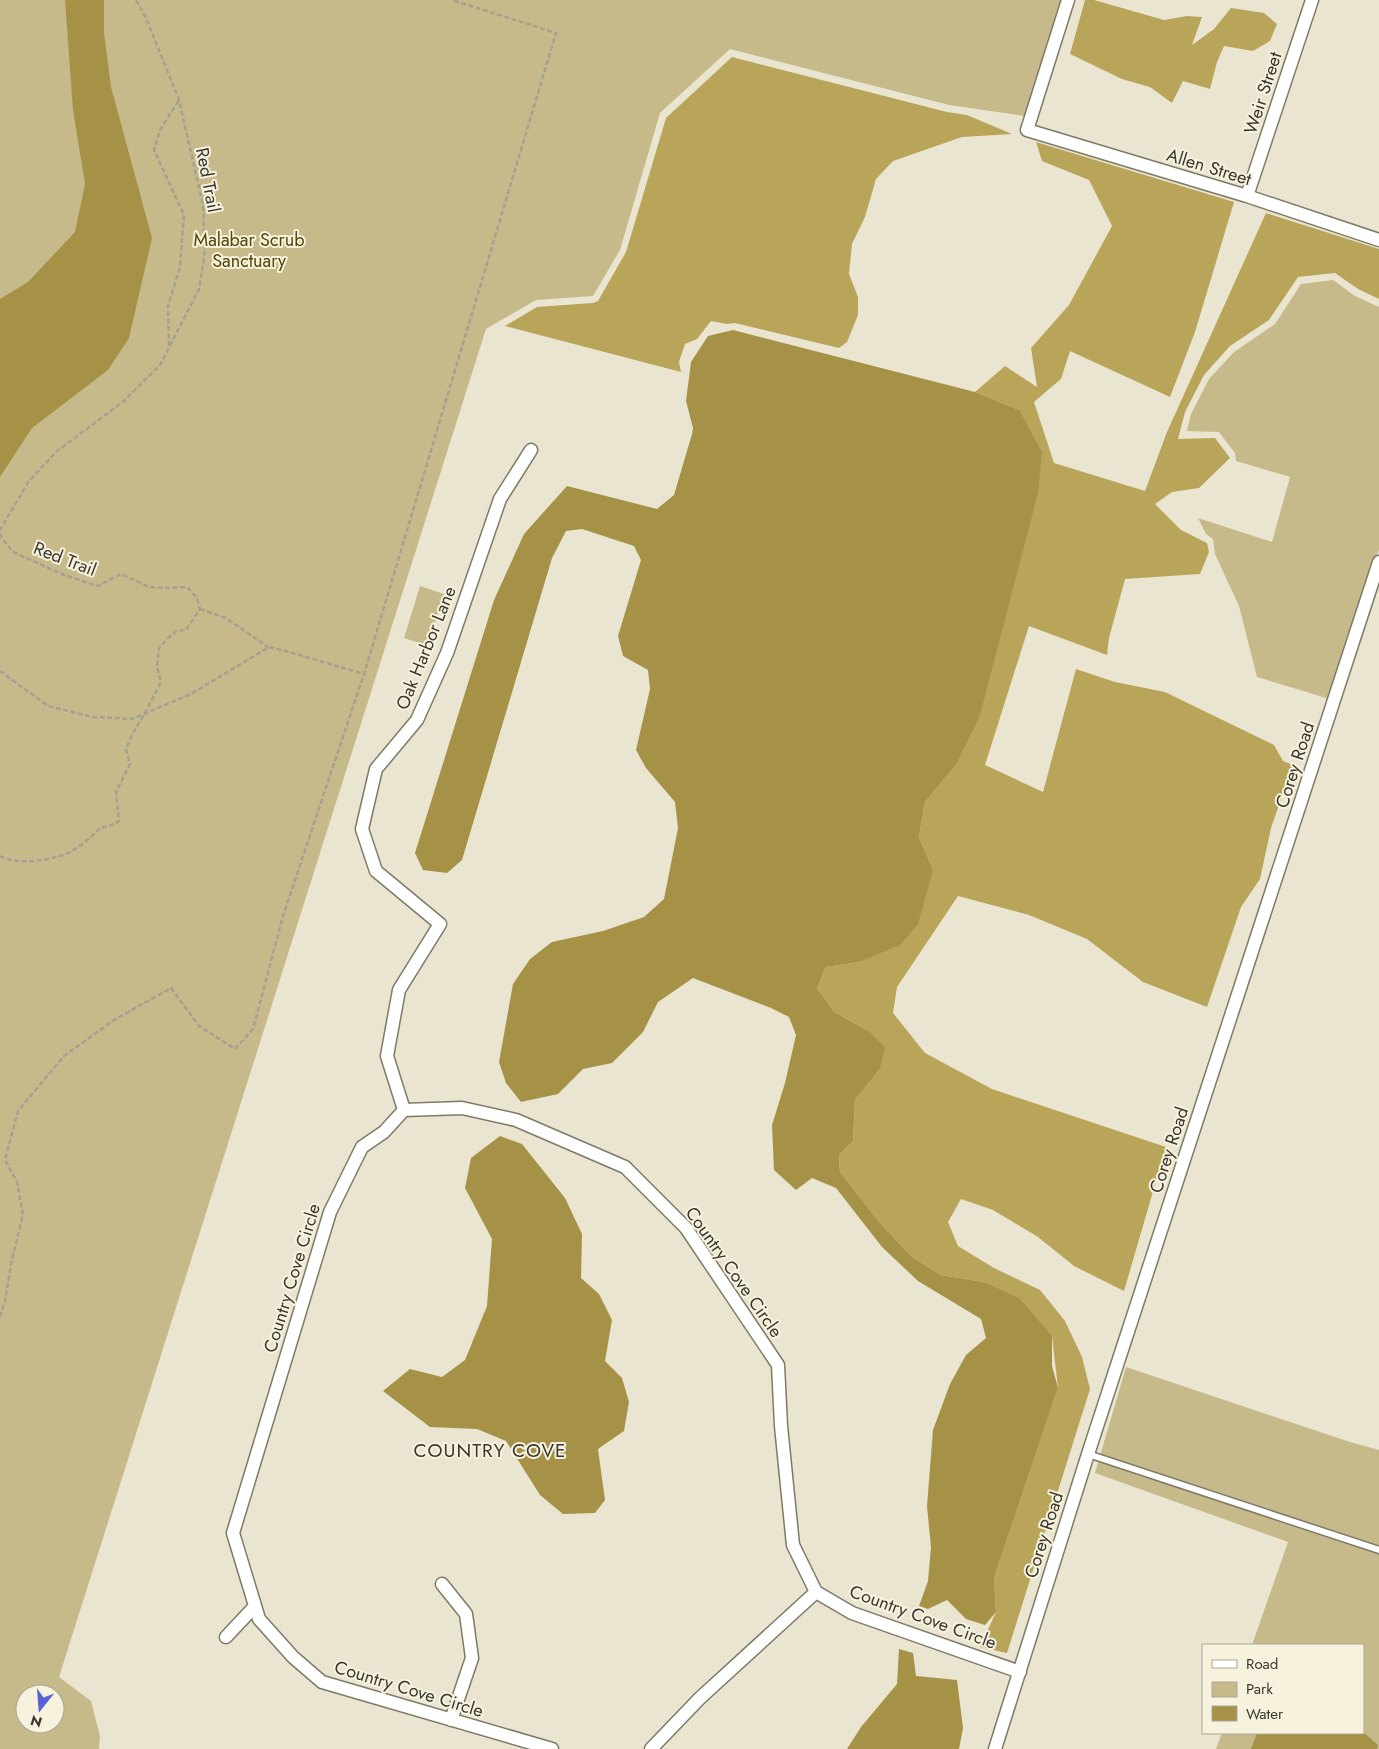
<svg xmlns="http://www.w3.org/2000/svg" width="1379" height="1749" viewBox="0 0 1379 1749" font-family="Jost,sans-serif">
  <rect width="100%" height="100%" fill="#eae5d0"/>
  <path fill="#c7ba8a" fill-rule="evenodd" d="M0 0H1062L1025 116 949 105 730 49 660 113 620 250 593 296 536 300 486 329 59 1677 91 1701 100 1736 99 1749H0ZM25 1694H55V1724H25Z
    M1333 280 1355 296 1379 307V549L1344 657 1333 700 1257 677 1239 606 1215 554 1213 539 1206 534 1198 518 1272 542 1290 477 1236 461 1235 453 1219 432 1187 431 1191 414 1209 379 1234 352 1275 324 1301 284Z
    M420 586 444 594 428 646 404 638Z
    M1126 1367 1350 1442 1379 1450V1749H1216L1222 1733H1363V1645H1252L1288 1542 1095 1473Z"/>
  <path fill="#b9a559" d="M1085 0H1094L1164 20 1187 16 1202 17 1192 45 1214 29 1231 8 1264 13 1277 24 1270 41 1253 51 1224 46 1217 62 1210 89 1183 81 1172 103 1150 87 1122 79 1070 54Z
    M732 57 947 112 967 115 1012 134 962 137 893 161 876 179 865 217 852 244 849 274 858 297V315L847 342 839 348 735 323 727 324 711 321 697 339 685 344 679 362 681 372 505 326 537 307 593 303 598 301 626 252 666 118Z
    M1036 142 1234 202 1195 332 1170 397 1070 351 1061 379 1034 402 1054 463 1145 491 1167 432 1266 213 1379 249V299L1358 289 1335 273 1298 277 1269 320 1230 346 1204 375 1185 412 1178 439 1215 438 1230 458 1199 488 1172 492 1155 504 1181 530 1207 543 1209 552 1200 574 1125 579 1109 638 1107 655 1029 626 985 765 1043 792 1076 669 1115 682 1165 692 1274 745 1283 761 1293 765 1271 828 1260 879 1241 907 1207 1007 1143 982 1087 939 1029 915 958 896 897 987 893 1013 925 1053 992 1089 1166 1147 1124 1291 1074 1266 1038 1237 993 1210 961 1199 948 1222 958 1246 994 1268 1040 1290 1065 1321 1082 1357 1090 1389 1007 1653 980 1647 996 1612 994 1578 1058 1388 1052 1336 983 1282 941 1275 912 1257 880 1223 840 1172 839 1155 853 1141 855 1100 880 1069 867 1030 834 1012 817 988 826 967 859 962 933 870 919 837 925 802 956 765 1019 410 975 392 1005 366 1037 387 1031 348 1069 305 1112 226 1089 180 1042 161Z"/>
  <path fill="#a59246" d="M65 0H104V33L111 87 152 238 129 338 108 370 32 428 0 477V299L28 282 75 232 85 184 73 110Z
    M733 330 975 392 1019 410 1042 452 1038 493 980 715 956 765 925 802 919 837 933 870 918 924 900 945 859 962 826 967 817 988 834 1012 867 1030 885 1047 880 1069 855 1100 853 1141 839 1155 840 1172 880 1223 912 1257 941 1275 983 1282 1019 1298 1052 1336V1366L1058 1388 994 1578 996 1612 985 1625 966 1619 947 1600 928 1609 919 1606 928 1581 931 1547 927 1506 933 1430 950 1384 966 1355 986 1338 981 1319 918 1281 882 1247 836 1188 812 1178 796 1190 774 1170 772 1125 785 1083 796 1035 789 1017 771 1008 693 978 658 1002 643 1032 612 1063 583 1069 558 1094 521 1102 506 1083 499 1062 513 984 530 959 552 942 603 931 644 917 664 899 678 828 675 802 646 768 636 750 650 689 648 670 623 656 618 636 641 560 634 546 582 529 566 531 552 558 462 860 447 873 423 870 415 853 494 600 524 534 567 486 657 509 674 495 692 434 693 428 686 401 691 362 708 336Z
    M500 1136 522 1144 565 1198 582 1234 581 1278 599 1294 612 1320 605 1361 622 1378 629 1402 624 1431 598 1449 605 1500 595 1513 563 1514 540 1495 506 1441 477 1429 430 1427 383 1391 410 1369 442 1377 465 1360 487 1306 492 1239 465 1188 471 1158Z
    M899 1649 913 1653 916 1676 957 1680 963 1728 959 1749H847L861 1727 897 1684Z
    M1363 1732 1378 1745 1377 1749H1251L1257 1733Z"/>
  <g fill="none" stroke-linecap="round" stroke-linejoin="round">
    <g stroke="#7e7a67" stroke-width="9">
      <path id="lane" d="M1088 1454 1379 1550"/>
    </g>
    <g stroke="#7e7a67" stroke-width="15">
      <path id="street" d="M1068 0 1027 130 1247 196 1379 240
        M1247 196 1312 0
        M404 1110 387 1056 399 990 440 924 376 871 362 829 376 769 417 720 447 653 500 499 531 450
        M442 1584 466 1614 472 1658 451 1720
        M226 1637 255 1606
        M552 1749 322 1682 293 1657 259 1619 233 1533 330 1212 362 1147 384 1132 404 1110 462 1108 516 1120 625 1167 686 1228 778 1365 781 1426 793 1545 816 1592 852 1613 1020 1672
        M651 1749 700 1698 816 1592
        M995 1749 1088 1454 1379 562"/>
    </g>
    <path stroke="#a5a191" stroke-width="2.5" stroke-dasharray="5 2.5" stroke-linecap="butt" d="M169 346 168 306 180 267 184 215 154 150 160 130 179 100
      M200 609 226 618 268 647
      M0 671 48 706 93 717 132 719 191 694 269 647 286 651 364 674
      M0 856C15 865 46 861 63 855 75 851 92 837 101 827H107L119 821 116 792 130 764 126 749 133 733 145 713 161 682 157 667 159 648 168 638 177 631 186 630 200 609 197 598 187 587 169 588 149 587 121 574 98 586 64 575 13 552 1 537 0 530 29 481 57 451 124 401 160 365 199 289 205 251 203 205 179 100 146 18 136 0
      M0 1317 5 1301 12 1259 23 1215 17 1182 5 1160 18 1111 64 1056 114 1020 171 988 199 1026 235 1049 253 1029 283 916 364 674 556 33 452 0"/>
    <use href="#lane" stroke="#fff" stroke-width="6"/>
    <use href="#street" stroke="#fff" stroke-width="12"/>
  </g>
  <g text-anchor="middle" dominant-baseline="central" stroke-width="4" stroke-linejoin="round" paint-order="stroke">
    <g font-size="18" fill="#39372f" stroke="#f7f2dd">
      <text transform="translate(1263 93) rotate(-72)">Weir Street</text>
      <text transform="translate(1209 167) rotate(17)">Allen Street</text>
      <text transform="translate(208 180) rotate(79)">Red Trail</text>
      <text transform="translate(65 559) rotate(21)">Red Trail</text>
      <text transform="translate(426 648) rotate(-68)">Oak Harbor Lane</text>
      <text transform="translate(1295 765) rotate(-72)">Corey Road</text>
      <text transform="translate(1169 1150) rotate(-72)">Corey Road</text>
      <text transform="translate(734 1272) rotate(55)">Country Cove Circle</text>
      <text transform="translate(292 1278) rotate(-73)">Country Cove Circle</text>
      <text transform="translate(1044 1535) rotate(-72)">Corey Road</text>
      <text transform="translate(923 1617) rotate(20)">Country Cove Circle</text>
      <text transform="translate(409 1689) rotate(17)">Country Cove Circle</text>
    </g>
    <g font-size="18" fill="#524405" stroke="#f7f2dd">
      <text x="249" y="240">Malabar Scrub<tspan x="249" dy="21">Sanctuary</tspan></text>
    </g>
    <g font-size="19" letter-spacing="1" fill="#39372f" stroke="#f7f2dd">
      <text x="490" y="1450">COUNTRY COVE</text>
    </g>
  </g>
  <rect x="1202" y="1644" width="162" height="90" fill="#f7f2dd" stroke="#aba797"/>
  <rect x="1212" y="1660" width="25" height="8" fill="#ffffff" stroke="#aba797"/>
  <text x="1246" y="1669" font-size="15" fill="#39372f">Road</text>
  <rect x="1212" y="1682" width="25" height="15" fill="#c7ba8a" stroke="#aba797"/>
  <text x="1246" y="1694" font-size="15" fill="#39372f">Park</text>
  <rect x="1212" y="1706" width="25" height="15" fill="#a59246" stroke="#aba797"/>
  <text x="1246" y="1719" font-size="15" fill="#39372f">Water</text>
  <g transform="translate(40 1709) rotate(197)"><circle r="24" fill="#f7f2dd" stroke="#aba797"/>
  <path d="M0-4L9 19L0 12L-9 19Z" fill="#5661d7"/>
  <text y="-8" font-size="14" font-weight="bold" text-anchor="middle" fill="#39372f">N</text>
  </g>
</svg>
